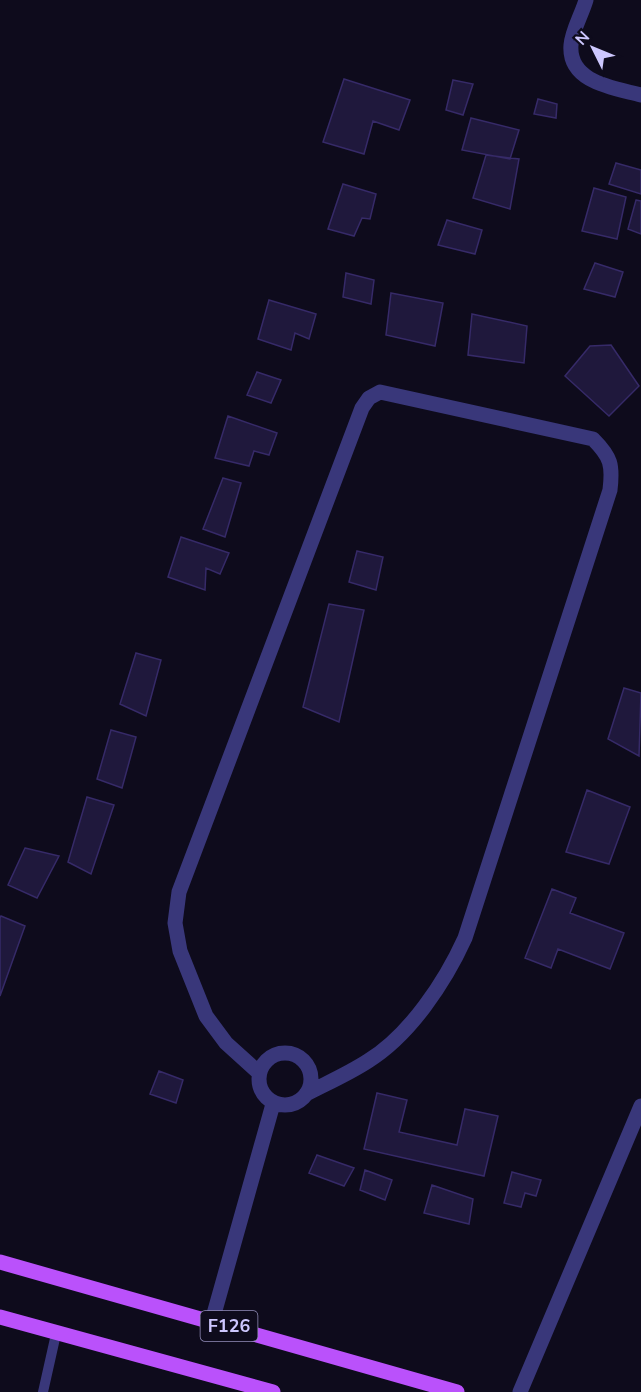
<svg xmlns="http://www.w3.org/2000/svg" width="641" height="1392" viewBox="0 0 641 1392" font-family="'Nunito Sans',sans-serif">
  <rect width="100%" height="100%" fill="#0e0b1c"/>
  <path fill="#1f183c" stroke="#362a68" stroke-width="1.5" d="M344 79 410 100 399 130 373 121 364 154 323 142Z
    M453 80 473 84 463 115 446 110Z
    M538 99 557 104 556 118 534 114Z
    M471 118 519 130 510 159 462 150Z
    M486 155 519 159 510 209 473 198Z
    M616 163 641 170V194L609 184Z
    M343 184 376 194 370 219 362 218 354 236 328 229Z
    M594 188 626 197 617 239 582 231Z
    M636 200 641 201V234L628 229Z
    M447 220 482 230 475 254 438 245Z
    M595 263 623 272 615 297 584 289Z
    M346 273 374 280 371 304 343 297Z
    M391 293 443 303 435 346 386 335Z
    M269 300 316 314 309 339 295 333 291 350 258 339Z
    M472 314 527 326 524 363 468 355Z
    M611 345 639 386 609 416 565 376 590 346Z
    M257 372 281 380 271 403 247 395Z
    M228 416 277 433 269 455 254 451 249 466 215 458Z
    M223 478 241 483 225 537 203 529Z
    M181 537 229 553 220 574 206 568 205 590 168 577Z
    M357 551 383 557 376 590 349 582Z
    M329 604 364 610 339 722 303 707Z
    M136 653 161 660 146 716 120 704Z
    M624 688 641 693 639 756 608 739Z
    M111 730 136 737 122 788 97 779Z
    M587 790 630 807 609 864 566 852Z
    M87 797 114 805 91 874 68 862Z
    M25 848 59 856 37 898 8 885Z
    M552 889 576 898 570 913 624 933 610 969 558 949 551 968 525 958Z
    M1 916 25 926 0 996V918Z
    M159 1071 183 1080 176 1103 150 1094Z
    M377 1093 407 1100 399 1132 457 1145 465 1109 498 1116 484 1176 364 1149Z
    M317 1155 354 1168 344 1186 309 1173Z
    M365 1170 392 1180 385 1200 360 1190Z
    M512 1172 541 1180 536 1196 525 1193 521 1207 504 1203Z
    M432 1185 473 1199 469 1224 424 1213Z"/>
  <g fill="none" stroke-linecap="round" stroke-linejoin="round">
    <path stroke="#39377a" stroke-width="10" d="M43 1392 56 1334"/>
    <path stroke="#39377a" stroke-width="15" d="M586 0C582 14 572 31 571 45 568 83 615 88 641 95
      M259 1079a26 26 0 1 1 52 0a26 26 0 1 1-52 0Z
      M258 1072 226 1043 206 1016 180 951 175 923 179 892 362 408 369 398 380 392 593 439C611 457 613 465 610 490L465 938C445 982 410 1035 368 1061 348 1074 327 1083 306 1094
      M212 1321 273 1104
      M520 1392 641 1106"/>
    <path stroke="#ba51fb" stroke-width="15" d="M0 1262 457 1392
      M0 1317 273 1392"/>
  </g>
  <g text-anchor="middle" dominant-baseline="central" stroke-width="4.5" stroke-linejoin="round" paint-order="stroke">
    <rect fill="#0e0b1c" stroke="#948fba" stroke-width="1.5" x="200.5" y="1311" width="57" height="30" rx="4.5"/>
    <g font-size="18" font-weight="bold" fill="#cdc7fe">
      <text x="229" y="1326">F126</text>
    </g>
  </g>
  <g transform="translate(593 48) rotate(313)" stroke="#0e0b1c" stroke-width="4.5" paint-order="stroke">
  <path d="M0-4.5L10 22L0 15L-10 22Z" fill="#cdc7fe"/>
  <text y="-9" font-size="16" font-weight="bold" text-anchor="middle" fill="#cdc7fe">N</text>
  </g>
</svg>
